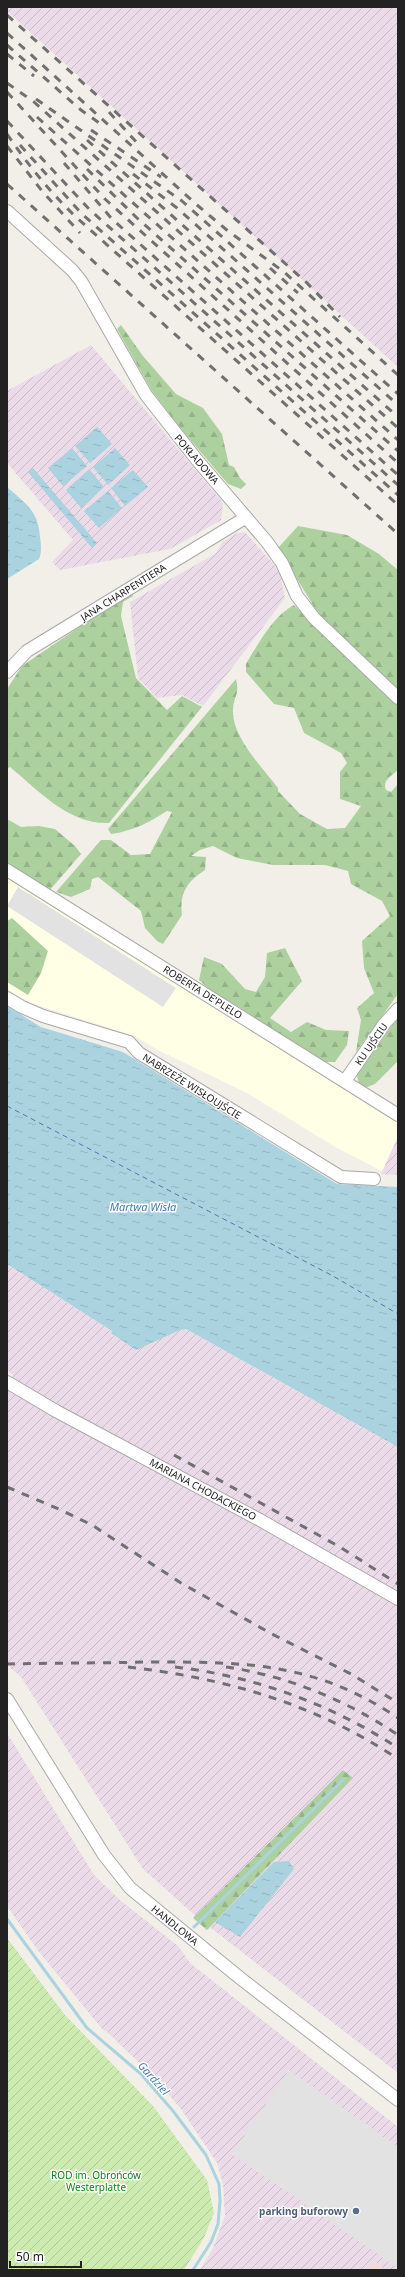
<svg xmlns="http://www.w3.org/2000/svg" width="405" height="2277" viewBox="0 0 405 2277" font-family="'Noto Sans',sans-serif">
  <defs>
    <pattern id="industrial-furrows" width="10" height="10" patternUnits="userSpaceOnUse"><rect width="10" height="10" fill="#ebdbe8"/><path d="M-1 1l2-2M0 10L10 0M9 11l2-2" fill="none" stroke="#c9bcc7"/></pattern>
    <pattern id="forest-firs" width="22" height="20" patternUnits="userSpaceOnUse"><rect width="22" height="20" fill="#add19e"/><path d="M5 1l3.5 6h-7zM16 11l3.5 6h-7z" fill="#95b388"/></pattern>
    <pattern id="garden-furrows" width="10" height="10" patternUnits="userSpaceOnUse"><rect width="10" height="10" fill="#cdebb0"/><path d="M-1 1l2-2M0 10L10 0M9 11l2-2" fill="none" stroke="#b0c997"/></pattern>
    <pattern id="water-ripples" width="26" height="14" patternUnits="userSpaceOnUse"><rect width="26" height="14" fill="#aad3df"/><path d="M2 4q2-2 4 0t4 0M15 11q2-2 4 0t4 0" fill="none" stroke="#92b5bf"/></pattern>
  </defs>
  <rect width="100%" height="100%" fill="#f2efe9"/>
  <path fill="#f2dad9" d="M373 2261 386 2270H367Z"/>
  <path fill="url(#industrial-furrows)" d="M7 7H398V367L7 11Z
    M91 345 223 503 221 520 170 549 60 570 52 562 73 540 7 463V391Z
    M245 532 274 565 280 575 285 598 203 706 182 695 157 698 138 678 130 602 215 554 223 542 235 534Z
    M398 1136V1175L381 1174 398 1137Z
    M7 1264 112 1331 111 1333 118 1338 186 1329 398 1447V2073L198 1918 143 1869 21 1677 7 1665V1384L13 1375 7 1370Z
    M7 1733 94 1875 121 1901 178 1946 190 1963 398 2127V2270H386L373 2261 367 2270H200L213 2248 225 2216 223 2184 217 2163 181 2109 154 2077 106 2031 103 2030 39 1952 7 1906Z"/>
  <path fill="#ffffe5" d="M7 877 318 1072 398 1121V1136L382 1171 337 1148 247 1093 158 1050 135 1036 31 1003 7 989Z"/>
  <path fill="url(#forest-firs)" d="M121 325 143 356 176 394 203 408 222 434 229 465 234 467 240 478 246 484 241 489 228 484 180 428 152 391 117 329Z
    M298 526 347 535 379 554 398 570V691L321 618 278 548Z
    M131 592 133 596 123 602 121 616 136 678 167 710 182 696 202 707 109 823C69 825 38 790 10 767L7 769V689L22 666Z
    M294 605 398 704V770C392 776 382 780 386 790L391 792 398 784V994L356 1052 361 1020 357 1008 374 993 364 968 362 941 390 916 382 901 351 884 348 871 325 865H273L237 858 213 846 200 850 191 856 206 857 205 870C187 881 179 894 182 915L163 944 157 941 145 928 141 911 98 877 92 879 90 889 71 897 56 892 101 840H111L131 855 150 854 172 812 167 811C148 823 133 831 111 834L108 829 236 679C240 695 234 695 233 709 231 736 262 767 278 788V791L300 814 327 829 345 828 361 806 340 799V772L347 763 341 753 304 733 294 708 274 704 246 672V664C258 644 273 616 294 605Z
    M7 819 21 827 39 826 55 829 75 846 81 854 49 891 7 866Z
    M12 918 48 951 41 973 28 995 7 982V921Z
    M285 948 302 981 270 1018 291 1032 307 1022 326 1030 349 1031 347 1045 335 1062H320L239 1007 214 993 199 980 204 957 222 964 245 989 256 992 265 977 267 953Z
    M398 1017V1061L375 1084 365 1088 359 1085 357 1075Z
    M343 1770 353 1778 207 1930 193 1918Z"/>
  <path fill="url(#garden-furrows)" d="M7 1938 65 2015 153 2106 207 2180 214 2213 204 2238 184 2270H7Z"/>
  <path fill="#e2e2e2" d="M18 887 176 988 163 1007 7 906Z
    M289 2070 398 2147V2268L232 2154Z"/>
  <path fill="url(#water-ripples)" d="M97 427 112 444 90 463 75 446Z
    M72 448 87 466 63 486 48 468Z
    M115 448 130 465 108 485 93 467Z
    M33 468 97 543 92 548 28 472Z
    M89 469 104 487 81 508 66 490Z
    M133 470 148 487 125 506 111 488Z
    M7 487C26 504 38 510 40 537 41 545 42 552 39 559L7 579Z
    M108 491 122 508 99 528 84 511Z
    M7 1006 41 1027 123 1052 337 1184 398 1187V1447L186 1329 180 1330 136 1350 111 1333 112 1331 7 1264Z
    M289 1861 294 1869 240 1937 215 1922 274 1862Z"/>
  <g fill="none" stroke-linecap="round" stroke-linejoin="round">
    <path stroke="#aad3df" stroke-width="3" d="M7 1919 87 2028 141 2074 173 2111 206 2155 219 2184 220 2201 218 2224 211 2242 193 2270
      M194 1927 344 1779"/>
    <path stroke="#4a7aab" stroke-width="1" stroke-dasharray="5 4" stroke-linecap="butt" d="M7 1106 333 1276 398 1314"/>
    <g stroke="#a9a9a9" stroke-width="14">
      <path id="minor" d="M7 211 72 270 81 281 146 395 197 460 267 542 282 563 297 596 314 618 398 698
        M7 672 27 651 245 518
        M7 870 398 1115
        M7 998 22 1007 43 1016 129 1042 139 1053 341 1177 374 1179
        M345 1081 385 1023 398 1009
        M7 1382 56 1411 260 1520 398 1599
        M7 1699 104 1855 130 1888 240 1978 398 2100"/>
    </g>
    <use href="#minor" stroke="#fff" stroke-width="12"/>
    <path stroke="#707070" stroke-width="3" stroke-dasharray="8 8" stroke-linecap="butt" d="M7 15 307 283 340 317
      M7 33 197 205 228 231 284 272 398 375
      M7 45 81 110 105 127
      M7 54 34 76
      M7 83 34 102 398 428
      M7 92 105 199 398 463
      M36 99 182 201 398 394
      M109 112 139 145
      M37 117 398 440
      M7 121 90 210 398 485
      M91 130 161 177
      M7 134C28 165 50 192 77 218L398 505
      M87 140 398 417
      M20 145 82 214 398 495
      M7 146 42 191 80 233
      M64 163 112 219 398 475
      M87 169 136 217 398 451
      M133 174 177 208 398 405
      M7 184 398 534
      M270 268 298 293
      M174 1455 340 1547 398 1584
      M7 1487 61 1510 92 1525 181 1583 272 1634 351 1674 398 1703
      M7 1664C54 1663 102 1663 149 1662 246 1662 315 1662 398 1718
      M128 1667C225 1678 316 1704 398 1759
      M175 1667C254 1676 331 1704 398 1748
      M226 1667C288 1676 346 1700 398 1735"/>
  </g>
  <circle fill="#5c6f8a" stroke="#fff" stroke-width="1.5" cx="356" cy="2211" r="4"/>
  <g text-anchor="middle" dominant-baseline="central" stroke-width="3" stroke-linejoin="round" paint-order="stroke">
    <g font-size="10" fill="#222" stroke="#fff">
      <text transform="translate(197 459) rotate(49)">POKŁADOWA</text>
      <text transform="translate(123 592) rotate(-32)">JANA CHARPENTIERA</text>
      <text transform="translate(203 992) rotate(32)">ROBERTA DE'PLELO</text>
      <text transform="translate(371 1044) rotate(-55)">KU UJŚCIU</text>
      <text transform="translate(192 1086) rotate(32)">NABRZEŻE WISŁOUJŚCIE</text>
      <text transform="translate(203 1489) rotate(28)">MARIANA CHODACKIEGO</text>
      <text transform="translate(175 1925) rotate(39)">HANDLOWA</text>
    </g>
    <g font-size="10" fill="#0c8416" stroke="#fff">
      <text x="96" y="2175">ROD im. Obrońców<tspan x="96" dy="12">Westerplatte</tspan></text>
    </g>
    <g font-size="10" font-weight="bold" fill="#4e5e75" stroke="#fff" text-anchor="end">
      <text x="348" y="2211">parking buforowy</text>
    </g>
    <g font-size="11" font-style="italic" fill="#4a7aab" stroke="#fff">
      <text x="143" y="1206">Martwa Wisła</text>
      <text transform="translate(154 2078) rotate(48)">Gardziel</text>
    </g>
  </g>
  <rect width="405" height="2277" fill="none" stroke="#222222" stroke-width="16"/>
  <path d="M10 2261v6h71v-6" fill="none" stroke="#222222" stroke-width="2"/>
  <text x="16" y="2261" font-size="12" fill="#222222" stroke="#ffffff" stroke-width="3" paint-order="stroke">50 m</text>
</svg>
